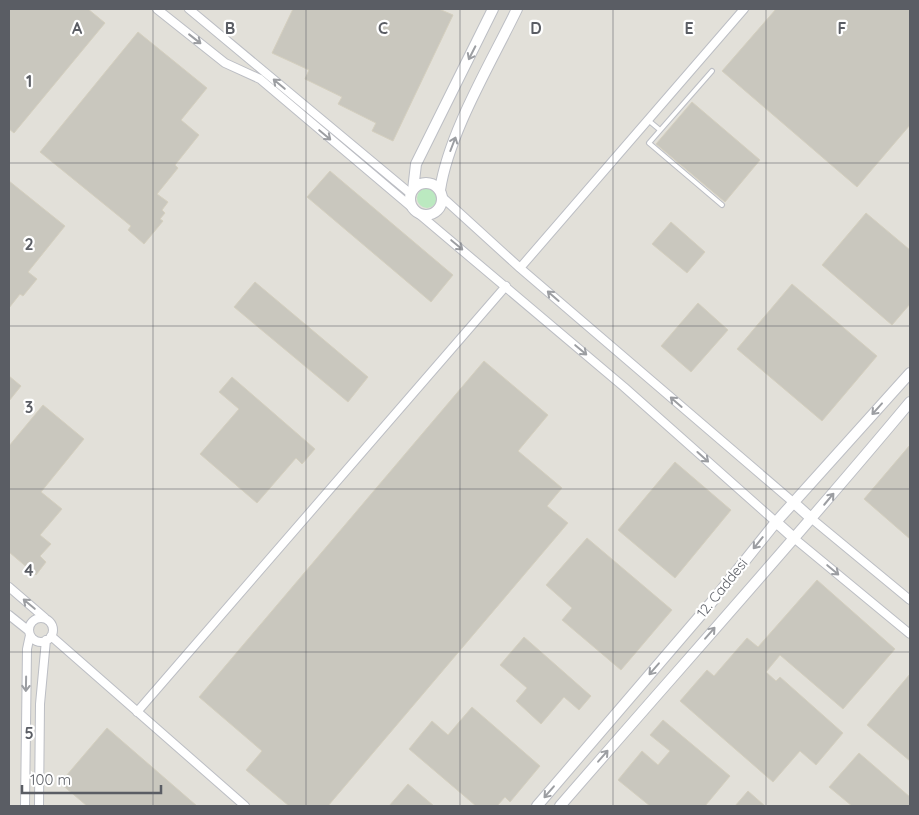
<svg xmlns="http://www.w3.org/2000/svg" width="919" height="815" viewBox="0 0 919 815" font-family="Quicksand,sans-serif">
  <rect width="100%" height="100%" fill="#eeede1"/>
  <path fill="#e2e0d9" d="M9 9H910V806H9Z"/>
  <path fill="#bbe9c0" d="M417 198a10 10 0 1 1 20 0a10 10 0 1 1-20 0Z"/>
  <path fill="#c9c7be" stroke="#d4cfbf" d="M9 9H88L105 23 14 133 9 129Z
    M293 9H439L453 15 393 141 372 131 376 123 338 104 342 97 305 79 309 70 272 53Z
    M776 9H910V125L857 187 722 71Z
    M138 32 207 88 181 120 199 135 175 165 178 168 157 194 168 202 162 210 165 213 160 219 163 221 144 244 128 230 131 226 40 152Z
    M692 102 760 160 725 202 656 144Z
    M330 171 453 275 431 302 307 197Z
    M9 181 65 226 28 272 37 279 23 296 20 294 9 308Z
    M866 213 910 250V304L892 325 822 265Z
    M671 222 705 252 687 273 652 244Z
    M255 282 368 377 348 402 234 307Z
    M792 284 877 356 822 421 737 349Z
    M698 303 728 330 691 372 661 346Z
    M484 361 548 415 518 451 562 488 547 506 568 523 328 806H289L246 770 262 751 199 697Z
    M9 376 21 386 9 401Z
    M232 377 315 449 302 464 296 458 257 503 200 454 239 409 219 392Z
    M43 405 84 439 41 492 62 509 40 535 51 544 40 556 46 562 36 575 9 552V446Z
    M910 445V539L864 499Z
    M675 462 731 510 675 578 618 530Z
    M587 538 672 610 621 670 562 620 572 608 546 585Z
    M817 580 895 649 843 709 780 655 766 672 776 681 780 677 843 733 816 765 800 751 773 782 680 701 707 670 714 676 747 638 758 647Z
    M524 637 591 696 579 710 564 697 541 724 516 701 527 688 500 665Z
    M910 674V761L867 725Z
    M472 707 540 766 510 802 505 797 497 806H476L409 749 432 721 448 735Z
    M663 720 730 776 705 806H650L618 780 642 751 658 765 670 751 650 735Z
    M107 728 197 806H87L60 783Z
    M859 753 910 797V806H852L829 787Z
    M408 784 434 806H389Z
    M748 791 765 806H735Z"/>
  <g fill="none" stroke-linecap="round" stroke-linejoin="round">
    <g stroke="#bcbec4" stroke-width="6">
      <path id="service" d="M712 71 649 143 722 205
        M648 120 660 130"/>
    </g>
    <g stroke="#bcbec4" stroke-width="10">
      <path id="minor" d="M157 9 225 63 260 79 416 211
        M189 9 411 194
        M442 197 520 268 793 502
        M419 214 624 387 776 522
        M520 268 744 9
        M812 519 910 600
        M795 539 910 634
        M9 587 45 618
        M9 615 29 631
        M29 630a12 12 0 1 1 24 0a12 12 0 1 1-24 0Z
        M51 636 245 806
        M137 712 506 286
        M25 806 27 649 30 635
        M39 806 40 704 46 640"/>
    </g>
    <g stroke="#bcbec4" stroke-width="12">
      <path id="tertiary" d="M410 199a16 16 0 1 1 32 0a16 16 0 1 1-32 0Z
        M413 190 416 164 493 9
        M440 190C449 132 491 63 517 9
        M793 502 812 519
        M776 522 795 539
        M537 806 711 603 776 522 910 373
        M560 806C677 671 796 539 910 402"/>
    </g>
    <use href="#service" stroke="#fff" stroke-width="4"/>
    <use href="#minor" stroke="#fff" stroke-width="8"/>
    <use href="#tertiary" stroke="#fff" stroke-width="10"/>
  </g>
  <defs><path id="oneway-shaft" d="M-6 0H5M1.5-3L5.5 0L1.5 3" fill="none" stroke-width="1.6" stroke-linecap="round" stroke-linejoin="round" transform="scale(1.25)"/></defs>
  <g stroke="#9c9ea2">
    <use href="#oneway-shaft" transform="translate(195 39) rotate(38)"/>
    <use href="#oneway-shaft" transform="translate(472 53) rotate(117)"/>
    <use href="#oneway-shaft" transform="translate(279 84) rotate(-140)"/>
    <use href="#oneway-shaft" transform="translate(325 135) rotate(40)"/>
    <use href="#oneway-shaft" transform="translate(453 144) rotate(-69)"/>
    <use href="#oneway-shaft" transform="translate(457 245) rotate(40)"/>
    <use href="#oneway-shaft" transform="translate(553 296) rotate(-139)"/>
    <use href="#oneway-shaft" transform="translate(581 350) rotate(40)"/>
    <use href="#oneway-shaft" transform="translate(676 402) rotate(-139)"/>
    <use href="#oneway-shaft" transform="translate(877 409) rotate(132)"/>
    <use href="#oneway-shaft" transform="translate(703 457) rotate(42)"/>
    <use href="#oneway-shaft" transform="translate(829 499) rotate(-50)"/>
    <use href="#oneway-shaft" transform="translate(758 543) rotate(129)"/>
    <use href="#oneway-shaft" transform="translate(833 570) rotate(40)"/>
    <use href="#oneway-shaft" transform="translate(29 604) rotate(-140)"/>
    <use href="#oneway-shaft" transform="translate(710 633) rotate(-49)"/>
    <use href="#oneway-shaft" transform="translate(654 669) rotate(131)"/>
    <use href="#oneway-shaft" transform="translate(26 684) rotate(91)"/>
    <use href="#oneway-shaft" transform="translate(603 756) rotate(-49)"/>
    <use href="#oneway-shaft" transform="translate(549 792) rotate(131)"/>
  </g>
  <path fill="none" stroke="#5a5d64" stroke-width="1" stroke-opacity="0.55" d="M153 9V806M306 9V806M460 9V806M613 9V806M766 9V806M9 163H910M9 326H910M9 489H910M9 652H910"/>
  <g text-anchor="middle" dominant-baseline="central" stroke-width="4.5" stroke-linejoin="round" paint-order="stroke">
    <g font-size="14" fill="#5a5d64" stroke="#fff">
      <text transform="translate(722 588) rotate(-51)">12. Caddesi</text>
    </g>
  </g>
  <g font-size="16" text-anchor="middle" font-weight="bold" fill="#5a5d64" stroke="#fff" stroke-width="4.5" stroke-linejoin="round" paint-order="stroke">
    <text x="77" y="34">A</text>
    <text x="230" y="34">B</text>
    <text x="383" y="34">C</text>
    <text x="536" y="34">D</text>
    <text x="689" y="34">E</text>
    <text x="842" y="34">F</text>
    <text x="29" y="87">1</text>
    <text x="29" y="250">2</text>
    <text x="29" y="413">3</text>
    <text x="29" y="576">4</text>
    <text x="29" y="739">5</text>
  </g>
  <rect width="919" height="815" fill="none" stroke="#5a5d64" stroke-width="20"/>
  <path d="M22 785v8h139v-8" fill="none" stroke="#5a5d64" stroke-width="2.5"/>
  <text x="30" y="785" font-size="15" fill="#5a5d64" stroke="#ffffff" stroke-width="4" paint-order="stroke">100 m</text>
</svg>
